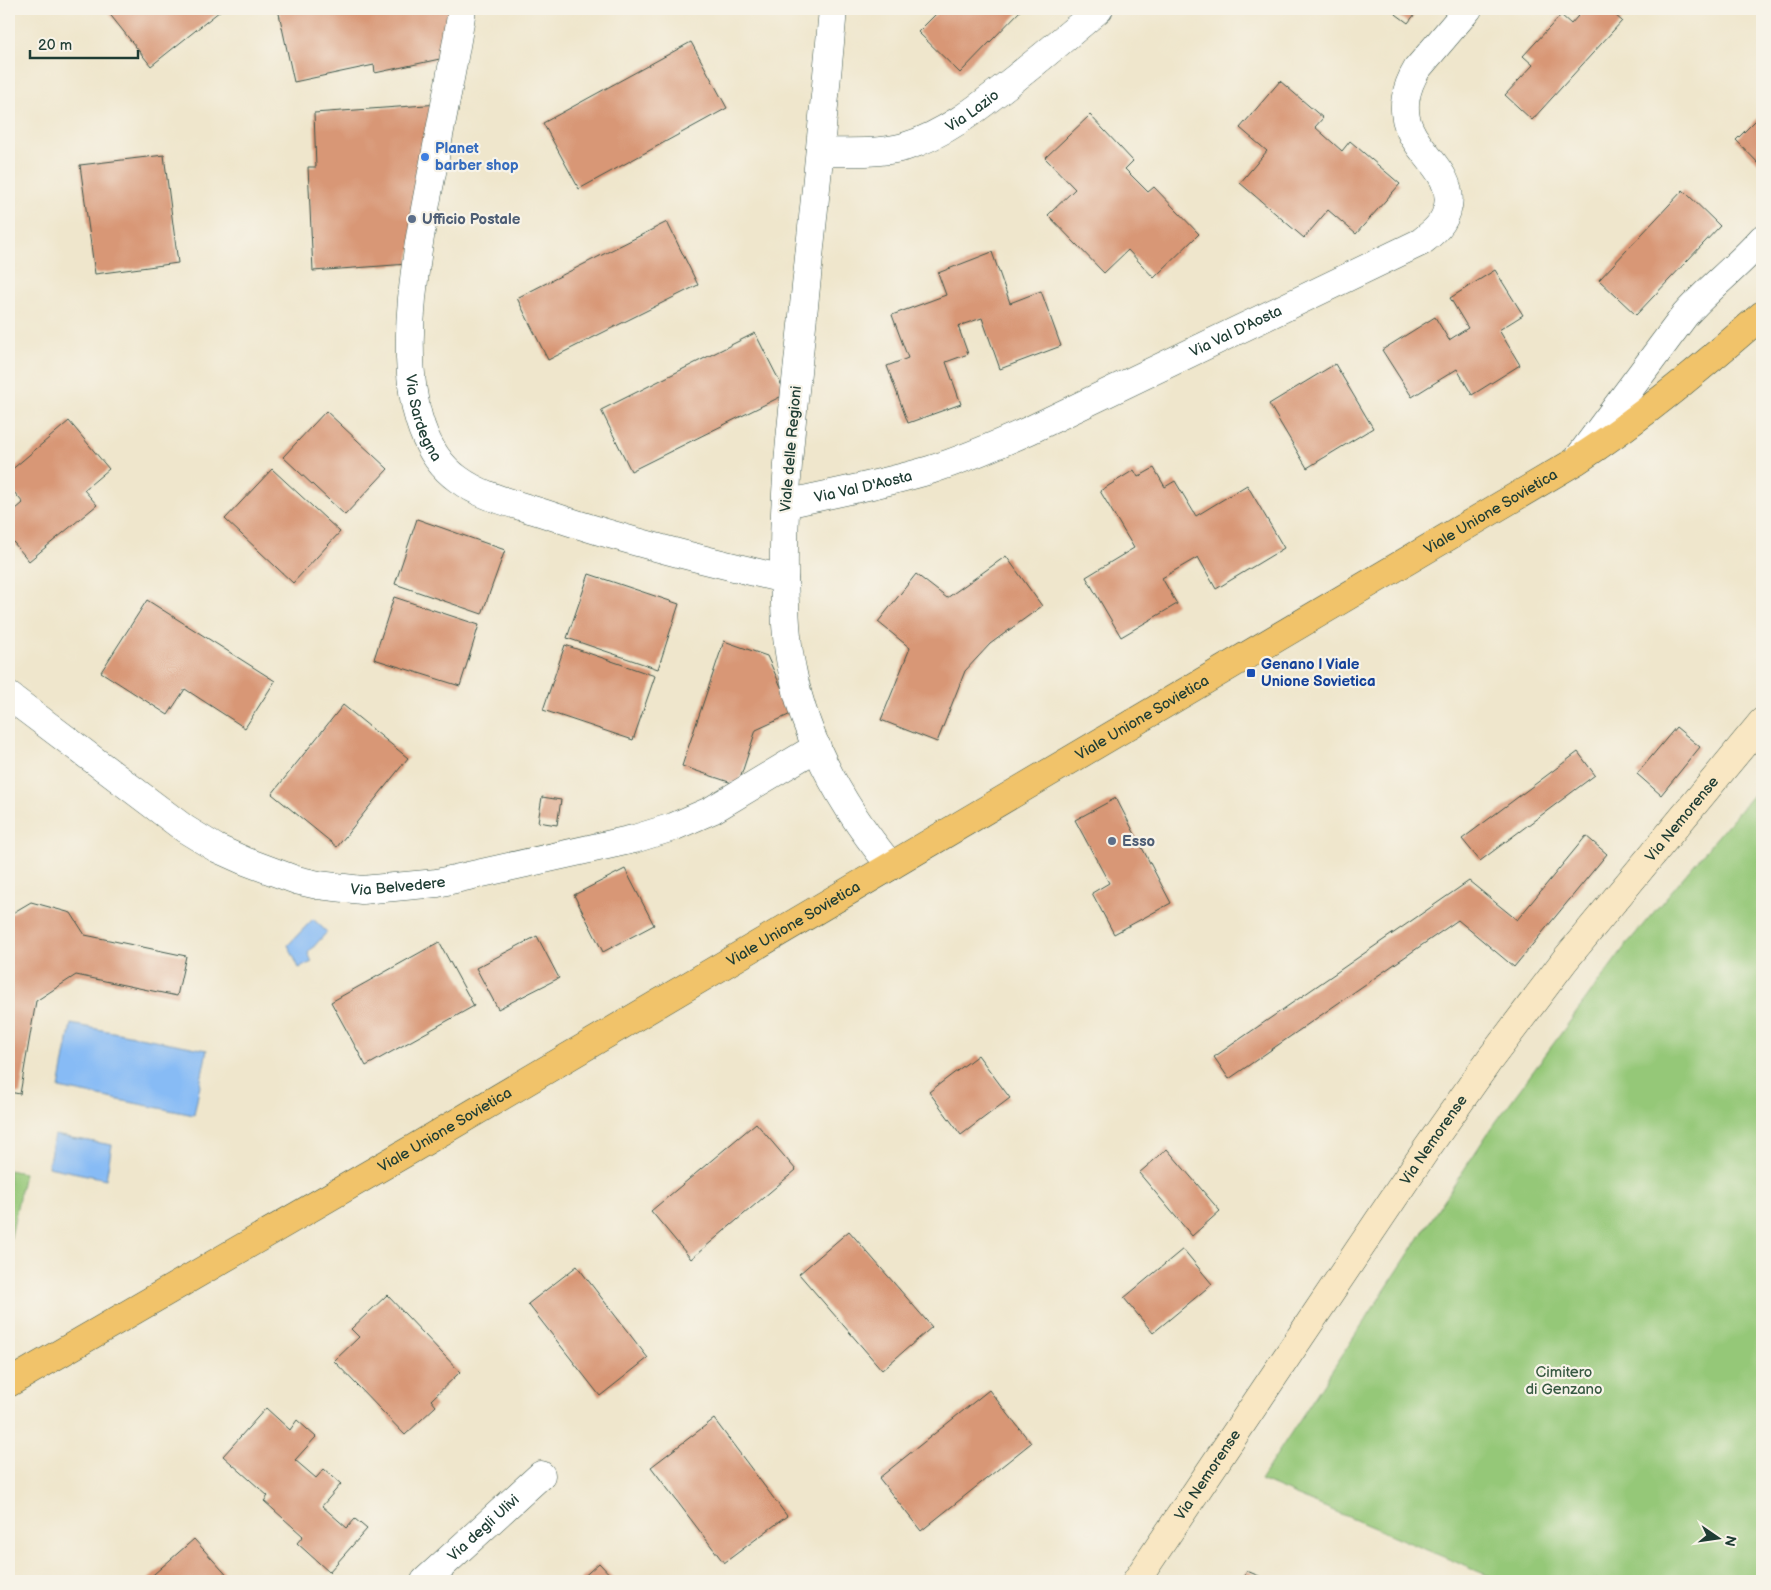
<svg xmlns="http://www.w3.org/2000/svg" width="1771" height="1590" viewBox="0 0 1771 1590" font-family="'Balsamiq Sans',sans-serif">
  <rect width="100%" height="100%" fill="#f7f3e8"/>
  <filter id="ink" filterUnits="userSpaceOnUse"><feTurbulence type="fractalNoise" baseFrequency=".02" numOctaves="2"/><feDisplacementMap in="SourceGraphic" scale="10" xChannelSelector="R" yChannelSelector="G"/><feConvolveMatrix kernelMatrix="1 2 1 2 8 2 1 2 1" color-interpolation-filters="sRGB"/></filter>
  <filter id="wash" filterUnits="userSpaceOnUse"><feTurbulence type="fractalNoise" baseFrequency=".0096" numOctaves="4" result="noise"/><feDisplacementMap in="SourceGraphic" scale="20" xChannelSelector="R" yChannelSelector="G"/><feGaussianBlur stdDeviation="1.12" result="paint"/><feColorMatrix in="noise" values="0 0 0 0 0 0 0 0 0 0 0 0 0 0 0 0 0 1.4 0 .05"/><feComposite in="paint" operator="in"/></filter>
  <g filter="url(#wash)">
    <rect width="100%" height="100%" fill="#efe6cc"/>
    <path fill="#95c878" stroke="#5a8256" d="M1762 784V1581H1501L1260 1480 1490 1130 1626 945Z
      M9 1170 24 1173 9 1247Z"/>
    <path fill="#87bbf5" stroke="#537c94" d="M313 919 327 932 308 953 312 962 299 968 288 945Z
      M71 1024 207 1050 194 1115 59 1088Z
      M54 1135 112 1145 106 1179 48 1167Z"/>
    <g id="blocks">
      <path fill="#d89776" d="M112 9H218L220 11 151 66 108 12Z
        M278 9H457L449 57 375 73 374 65 294 82Z
        M941 9H1022L960 73 918 32Z
        M1389 9H1419L1408 23Z
        M1584 9H1608L1622 21 1532 120 1505 95 1533 65 1523 56 1561 15 1571 24Z
        M691 42 727 108 579 189 543 123Z
        M1280 81 1323 118 1315 127 1342 151 1350 141 1400 184 1356 234 1328 210 1304 238 1240 183 1267 151 1240 128Z
        M440 104 408 264 313 271 308 167H316L314 113Z
        M1762 114V167L1736 140Z
        M1090 115 1133 161 1125 169 1148 192 1154 187 1199 234 1154 278 1128 250 1104 273 1048 215 1075 189 1045 158Z
        M164 155 178 263 95 274 80 165Z
        M1683 190 1720 226 1636 315 1599 280Z
        M667 222 698 285 548 360 517 298Z
        M992 252 1010 303 1041 291 1061 346 1000 369 982 318 958 326 968 354 946 362 961 404 908 423 887 366 908 358 892 315 946 295 938 273Z
        M1495 270 1523 315 1499 330 1520 365 1472 395 1457 369 1412 397 1382 350 1435 317 1449 340 1468 328 1450 298Z
        M755 333 786 394 631 471 601 410Z
        M1335 364 1373 428 1307 468 1269 404Z
        M326 411 388 469 345 515 283 457Z
        M69 421 109 469 84 490 97 505 29 561 9 537V515L23 503 9 486V472Z
        M1154 468 1165 487 1175 481 1196 516 1247 485 1284 548 1216 589 1198 557 1162 578 1177 604 1121 637 1086 577 1134 548 1100 491 1134 470 1138 477Z
        M272 469 340 532 293 583 225 519Z
        M417 519 505 550 482 614 395 584Z
        M1006 556 1042 606 990 644 965 671 937 742 881 720 910 648 878 622 916 574 947 598Z
        M589 574 679 604 658 669 567 638Z
        M394 597 479 625 460 686 374 659Z
        M147 600 275 681 245 728 185 689 168 715 101 672Z
        M724 641 767 656 793 713 756 730 738 785 682 766Z
        M565 645 655 676 633 740 543 710Z
        M343 705 408 758 337 847 272 794Z
        M1676 727 1700 747 1661 795 1637 774Z
        M1578 752 1595 775 1480 861 1462 839Z
        M542 797 561 800 557 825 538 822Z
        M1116 798 1171 903 1114 934 1092 893 1109 883 1075 820Z
        M1586 836 1607 854 1514 967 1458 920 1229 1079 1214 1057 1469 881 1517 920Z
        M625 869 654 925 603 952 574 895Z
        M31 902 71 913 85 935 186 956 177 996 76 975 36 1001 20 1094 9 1092V915Z
        M537 936 559 978 498 1009 476 968Z
        M439 942 474 1006 366 1066 331 1002Z
        M978 1055 1010 1098 961 1135 929 1092Z
        M756 1123 796 1170 691 1259 651 1211Z
        M1167 1149 1220 1211 1192 1236 1139 1173Z
        M849 1231 932 1327 882 1370 799 1274Z
        M1183 1249 1212 1284 1153 1333 1124 1298Z
        M577 1266 648 1358 600 1396 528 1304Z
        M387 1295 460 1372 431 1400 436 1406 405 1435 334 1361 359 1337 351 1329Z
        M989 1390 1031 1443 921 1531 879 1478Z
        M266 1408 290 1430 297 1420 316 1437 295 1460 316 1478 324 1469 341 1484 322 1506 347 1528 355 1519 367 1529 329 1572 297 1543 303 1536 264 1501 268 1496 223 1456Z
        M714 1419 787 1516 724 1563 651 1467Z
        M194 1539 232 1581H146Z
        M599 1563 616 1581H579Z
        M1247 1571 1271 1581H1242Z"/>
    </g>
  </g>
  <g filter="url(#ink)">
    <use href="#blocks" fill-opacity="0" stroke="#3e564b" stroke-width="1"/>
    <g fill="none" stroke-linecap="round" stroke-linejoin="round">
      <g stroke="#3e564b" stroke-width="29">
        <g id="minor">
          <path id="s1" d="M462 9C455 58 444 107 435 157 419 240 377 421 458 479 482 497 515 504 543 513 622 540 703 560 784 579"/>
          <path d="M833 9C823 124 811 239 799 354 791 426 783 499 784 572 785 604 785 637 792 669 806 743 843 808 891 866"/>
          <path id="s2" d="M820 152C848 152 877 154 904 147 947 134 983 104 1017 77 1045 55 1072 32 1099 9"/>
          <path d="M1579 457 1685 315C1709 288 1738 266 1762 239"/>
          <path id="s3" d="M786 504C834 493 883 484 930 470 965 459 997 445 1030 430L1421 242C1434 232 1445 223 1448 206 1454 175 1421 156 1410 130 1400 110 1406 87 1417 69L1468 9"/>
          <path id="s4" d="M9 696 185 829 216 848 245 861 296 880 318 885 362 890 437 883 634 839 673 827 712 810 817 747"/>
          <path id="s5" d="M425 1581 541 1475"/>
        </g>
      </g>
      <g stroke="#3e564b" stroke-width="29">
        <g id="secondary">
          <path id="s6" d="M1136 1581 1426 1150 1490 1059 1565 960 1762 722"/>
        </g>
      </g>
      <g stroke="#3e564b" stroke-width="29">
        <g id="primary">
          <path id="s7" d="M9 1383 414 1148 1576 461C1642 418 1702 367 1762 315"/>
        </g>
      </g>
      <use href="#minor" stroke="#fff" stroke-width="28"/>
      <use href="#secondary" stroke="#f9e7c3" stroke-width="28"/>
      <use href="#primary" stroke="#f1c36a" stroke-width="28"/>
    </g>
  </g>
  <circle fill="#3f7fe0" stroke="#f7f3e8" stroke-width="2" cx="425" cy="157" r="5"/>
  <g fill="#5c6f8a" stroke="#f7f3e8" stroke-width="2">
    <circle cx="412" cy="219" r="5"/>
    <circle cx="1112" cy="841" r="5"/>
  </g>
  <rect fill="#1a4fb4" stroke="#f7f3e8" stroke-width="2" x="1246" y="668" width="10" height="10" rx="2.5"/>
  <g text-anchor="middle" dominant-baseline="central" stroke-width="4.5" stroke-linejoin="round" paint-order="stroke">
    <g font-size="15" fill="#1f3d34" stroke="#f7f3e8">
      <text stroke="none"><textPath href="#s2" startOffset="162">Via Lazio</textPath></text>
      <text stroke="none"><textPath href="#s3" startOffset="484">Via Val D'Aosta</textPath></text>
      <text stroke="none"><textPath href="#s1" startOffset="415">Via Sardegna</textPath></text>
      <text transform="translate(791 449) rotate(-85)">Viale delle Regioni</text>
      <text stroke="none"><textPath href="#s3" startOffset="79">Via Val D'Aosta</textPath></text>
      <text stroke="none"><textPath href="#s7" startOffset="1719">Viale Unione Sovietica</textPath></text>
      <text stroke="none"><textPath href="#s7" startOffset="1314">Viale Unione Sovietica</textPath></text>
      <text stroke="none"><textPath href="#s6" startOffset="938">Via Nemorense</textPath></text>
      <text stroke="none"><textPath href="#s4" startOffset="446">Via Belvedere</textPath></text>
      <text stroke="none"><textPath href="#s7" startOffset="909">Viale Unione Sovietica</textPath></text>
      <text stroke="none"><textPath href="#s7" startOffset="504">Viale Unione Sovietica</textPath></text>
      <text stroke="none"><textPath href="#s6" startOffset="532">Via Nemorense</textPath></text>
      <text stroke="none"><textPath href="#s6" startOffset="128">Via Nemorense</textPath></text>
      <text stroke="none"><textPath href="#s5" startOffset="79">Via degli Ulivi</textPath></text>
    </g>
    <g font-size="15" font-weight="bold" fill="#366cbe" stroke="#f7f3e8" text-anchor="start">
      <text x="435" y="148">Planet<tspan x="435" dy="17">barber shop</tspan></text>
    </g>
    <g font-size="15" font-weight="bold" fill="#4e5e75" stroke="#f7f3e8" text-anchor="start">
      <text x="422" y="219">Ufficio Postale</text>
      <text x="1122" y="841">Esso</text>
    </g>
    <g font-size="15" font-weight="bold" fill="#164399" stroke="#f7f3e8" text-anchor="start">
      <text x="1261" y="664">Genano | Viale<tspan x="1261" dy="17">Unione Sovietica</tspan></text>
    </g>
    <g font-size="15" fill="#375942" stroke="#f7f3e8">
      <text x="1564" y="1372">Cimitero<tspan x="1564" dy="17">di Genzano</tspan></text>
    </g>
  </g>
  <rect width="1771" height="1590" fill="none" stroke="#f7f3e8" stroke-width="30"/>
  <g transform="translate(1718 1538) rotate(103)" stroke="#f7f3e8" stroke-width="4" paint-order="stroke">
  <path d="M0-4L9 19L0 12L-9 19Z" fill="#1f3d34"/>
  <text y="-8" font-size="14" font-weight="bold" text-anchor="middle" fill="#1f3d34">N</text>
  </g>
  <path d="M30 50v8h108v-8" fill="none" stroke="#1f3d34" stroke-width="2.5"/>
  <text x="38" y="50" font-size="15" fill="#1f3d34" stroke="#f7f3e8" stroke-width="4" paint-order="stroke">20 m</text>
</svg>
